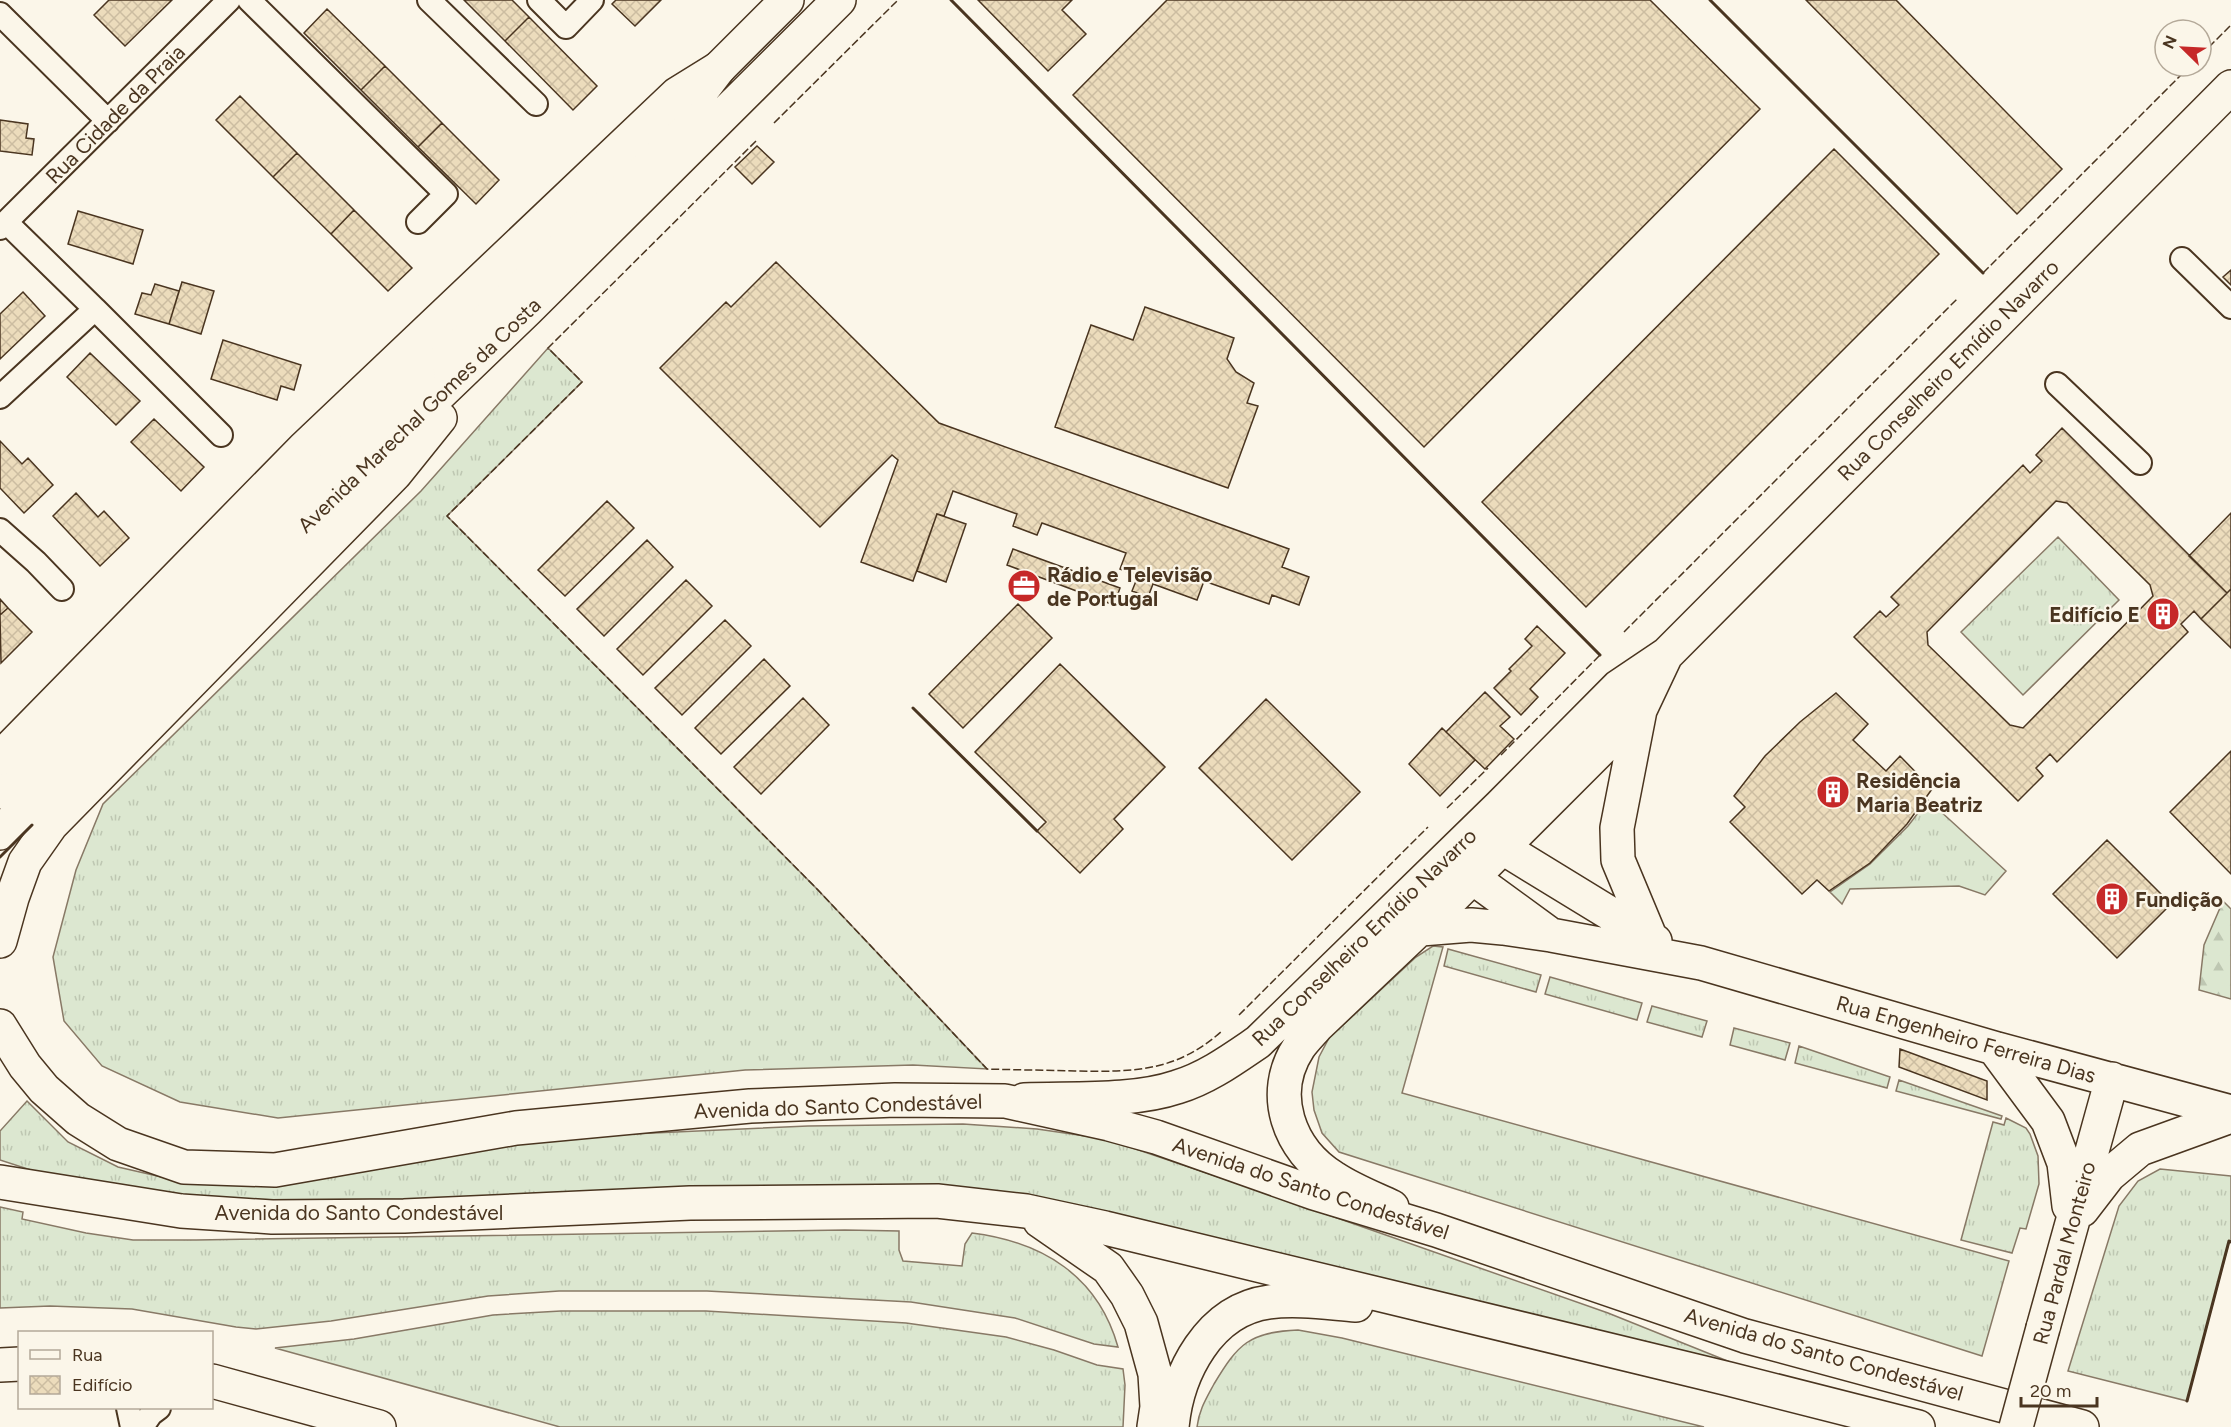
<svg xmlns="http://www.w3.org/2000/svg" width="2231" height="1427" viewBox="0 0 2231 1427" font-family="Figtree,sans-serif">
  <defs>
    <pattern id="grass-tufts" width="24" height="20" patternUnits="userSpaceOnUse" patternTransform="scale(1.5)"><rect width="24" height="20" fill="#dce7d0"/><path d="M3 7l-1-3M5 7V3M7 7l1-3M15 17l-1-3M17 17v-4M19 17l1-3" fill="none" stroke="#bec7b2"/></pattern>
    <pattern id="forest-firs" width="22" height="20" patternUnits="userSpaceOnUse" patternTransform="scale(1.5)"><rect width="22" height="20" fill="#dce7d0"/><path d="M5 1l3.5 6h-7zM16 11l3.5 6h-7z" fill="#bec7b2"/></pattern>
    <pattern id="building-cross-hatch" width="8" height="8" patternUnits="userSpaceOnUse" patternTransform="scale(1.5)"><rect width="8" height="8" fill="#ecdcbc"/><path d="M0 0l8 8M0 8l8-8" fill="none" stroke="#ccbda1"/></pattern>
  </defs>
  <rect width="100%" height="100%" fill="#fbf6e9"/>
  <path fill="url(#grass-tufts)" stroke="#887966" stroke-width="1.5" d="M548 348 582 382 447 516 818 890 987 1069 913 1065 745 1070 278 1118 180 1102 102 1066 64 1021 53 957 76 870 103 804 421 491Z
    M2058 537 2119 600 2023 695 1961 632Z
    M1928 800 2006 871 1985 895 1959 886 1850 889 1842 904 1830 892 1870 864 1908 826Z
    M1433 946 1443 947 1402 1093 2009 1261 1982 1356 1339 1152 1322 1133 1314 1110 1312 1092 1319 1057 1329 1038 1416 957Z
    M1448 949 1541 975 1536 992 1444 966Z
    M1550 977 1642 1003 1637 1020 1545 994Z
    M1652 1006 1707 1021 1702 1037 1647 1022Z
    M1734 1028 1790 1043 1785 1060 1730 1045Z
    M1799 1046 1890 1077 1887 1088 1795 1063Z
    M1899 1080 2002 1116 2001 1119 1896 1091Z
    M27 1101 68 1142 118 1167 166 1178 565 1137 808 1126 963 1124 1037 1129 1106 1139 1266 1193 1608 1313 1730 1362 1158 1227 519 1199 185 1200 40 1173 0 1160V1131Z
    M2006 1118 2026 1128 2030 1134 2038 1156 2039 1184 2026 1229 2020 1228 2012 1253 1961 1240 1993 1122 2004 1125Z
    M2160 1169 2231 1176V1242H2229L2187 1401 2068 1371 2119 1206 2138 1181Z
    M0 1207 23 1212 22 1219 86 1233 133 1240H196L845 1230 899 1231V1250L903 1261 962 1266 965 1244 972 1233C1043 1242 1098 1276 1118 1347L1094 1344 1015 1318 911 1302 707 1291H559L488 1296 331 1321 256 1329 236 1327 132 1309 50 1306 0 1308Z
    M561 1311H706L906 1323 1006 1337 1054 1350 1097 1365 1123 1369 1125 1385 1123 1427H560L275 1348 354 1339 493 1315Z
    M1298 1330 1342 1338 1704 1427H1197C1199 1410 1206 1399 1214 1384 1238 1344 1249 1332 1298 1330Z"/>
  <path fill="url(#forest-firs)" stroke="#887966" stroke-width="1.5" d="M2223 901 2231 909V999L2199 990 2204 945Z"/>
  <path fill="url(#building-cross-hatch)" stroke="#4a3520" stroke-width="1.5" fill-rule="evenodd" d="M109 0H172L125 46 94 15Z
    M464 0H512L529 17 505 41Z
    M616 0H661L635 26 612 4Z
    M978 0H1072L1062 10 1086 34 1048 71Z
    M1167 0H1650L1760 109 1424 447 1073 95Z
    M1806 0H1896L2062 169 2017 214Z
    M327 9 385 66 361 90 304 33Z
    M529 17 597 86 573 110 505 41Z
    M385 66 442 123 418 147 361 90Z
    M240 96 297 153 273 177 216 120Z
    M0 120 28 124 26 138 34 139 32 155 0 151Z
    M442 123 499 180 476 204 418 147Z
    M757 146 774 162 752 184 735 167Z
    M1834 149 1939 254 1586 607 1482 502Z
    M297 153 354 210 331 234 273 177Z
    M354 210 412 268 388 291 331 234Z
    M78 211 143 230 133 264 68 244Z
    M776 262 939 423 1289 549 1282 567 1309 577 1299 605 1272 595 1269 604 1204 581 1197 600 1153 584 1148 597 1132 591 1138 576 1120 569 1126 553 1042 523 1037 535 1013 526 1017 514 953 491 944 516 937 514 913 581 861 562 898 460 892 455 820 527 660 368 726 302 731 307Z
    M2231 270V285L2223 277Z
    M182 282 214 291 201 334 169 324Z
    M155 284 179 291 169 324 135 314 142 293 151 295Z
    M23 292 45 316 0 359V314Z
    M1145 307 1234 338 1227 359 1236 372 1254 383 1247 403 1258 406 1228 488 1055 427 1091 325 1133 340Z
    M223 340 301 365 294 390 281 386 277 400 211 379Z
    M90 353 140 401 116 425 67 377Z
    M154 419 204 467 181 491 131 442Z
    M2062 428 2227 593 2201 619 2194 611 2181 624 2188 632 2057 762 2050 754 2036 768 2043 776 2018 801 1854 637 1880 611 1886 617 1899 605 1891 597 2023 465 2030 473 2042 461 2036 455ZM2056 501 2067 503 2150 585 2153 596 2023 728 2010 725 1928 645 1927 632Z
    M0 441 22 464 28 458 53 485 24 513 0 488Z
    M76 493 98 517 104 511 129 538 100 566 53 516Z
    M607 501 634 528 565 596 538 570Z
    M2231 513V589L2227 593 2189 556Z
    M937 514 966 524 946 582 917 571Z
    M647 540 673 567 604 636 577 609Z
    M1013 549 1120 588 1114 605 1007 565Z
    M686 580 712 606 643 675 617 649Z
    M2231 589V648L2201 619Z
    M0 599 8 608 0 615Z
    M1018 604 1052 638 963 728 929 694Z
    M8 608 32 632 1 663 0 615Z
    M725 620 751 646 682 715 655 688Z
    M1537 626 1565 653 1530 689 1538 697 1521 715 1494 688 1511 671 1509 669 1532 646 1525 639Z
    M764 659 790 686 721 754 695 728Z
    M1060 664 1165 767 1114 819 1123 829 1080 873 1037 831 1046 822 975 752Z
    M1485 692 1510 717 1500 726 1514 739 1485 769 1446 732Z
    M1836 693 1868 724 1853 740 1886 771 1900 756 1932 789 1907 824 1870 863 1829 891 1817 880 1802 894 1730 822 1745 807 1734 796 1765 756 1800 722Z
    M803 698 829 725 761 794 734 767Z
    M1266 699 1360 792 1292 860 1199 768Z
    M1442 728 1475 760 1440 796 1409 764Z
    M2231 751V874L2170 812Z
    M2107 840 2171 904 2117 958 2053 894Z
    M1900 1049 1987 1081V1100L1899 1067Z"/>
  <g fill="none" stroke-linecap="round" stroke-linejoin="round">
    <g stroke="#4a3520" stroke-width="26">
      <path id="street" d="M249 0 446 194 418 222
        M429 0 536 104
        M539 0 566 27 592 0
        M0 14 108 121
        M0 228 229 0
        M2182 259 2231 307
        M95 309 221 435
        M2057 384 2140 463
        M0 397 95 309 6 222
        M0 530 36 562 62 589
        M128 1408 132 1427
        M142 1427 151 1414 159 1408"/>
    </g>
    <g stroke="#4a3520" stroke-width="36">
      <path id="secondary" d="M1640 710 1617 828 1618 860 1651 939
        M1503 848 1655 941
        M1473 878 1547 932
        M1421 929 1471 925 1503 928 1551 935 1701 963 1994 1048 2231 1112
        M1994 1048 2048 1121 2064 1163 2069 1206
        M1024 1100C1071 1098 1133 1102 1177 1087 1207 1078 1233 1059 1258 1042L1500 806 1618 687 1667 654 2231 87
        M1392 1207C1373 1198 1352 1190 1334 1178 1289 1150 1268 1094 1299 1047 1304 1040 1311 1033 1317 1026L1454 896 1640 710 1666 655
        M2082 1210 2109 1175 2140 1149 2231 1116
        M2043 1328 2112 1079
        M0 1365 20 1364
        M212 1381 379 1427"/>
    </g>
    <g stroke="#4a3520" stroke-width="36">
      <path id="primary" d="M0 792 690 106 719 68 787 0
        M0 833 371 460 527 310 839 0
        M0 941 12 898 25 862 51 825 395 474 440 418"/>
    </g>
    <g stroke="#4a3520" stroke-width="36">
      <path id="highway" d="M364 410 418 376
        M0 758 303 449 677 94 719 68
        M0 1026 25 1066 44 1089 78 1119 118 1144 184 1167 275 1170 516 1128 750 1106 895 1100 1005 1101 1109 1124 1156 1137 1314 1193 1436 1230 1745 1336 2082 1427
        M0 1182 181 1211 272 1217 404 1216 690 1203 937 1201 1026 1211 1105 1228 1729 1379 1918 1427
        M1040 1221 1108 1268 1127 1295 1141 1323 1155 1374 1157 1407 1154 1427
        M1172 1427C1177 1373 1209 1310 1269 1302 1296 1298 1329 1303 1356 1305"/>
    </g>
    <use href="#street" stroke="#fbf6e9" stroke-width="22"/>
    <use href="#secondary" stroke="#fbf6e9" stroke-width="33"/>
    <use href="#primary" stroke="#fbf6e9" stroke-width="33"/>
    <use href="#highway" stroke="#fbf6e9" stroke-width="33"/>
    <g stroke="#4a3520" stroke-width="36" stroke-linecap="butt">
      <path id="secondary-bridge" d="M2016 1427 2043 1328"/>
    </g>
    <use href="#secondary-bridge" stroke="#fbf6e9" stroke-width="33"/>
    <path stroke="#4a3520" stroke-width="1.5" stroke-dasharray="8 3" stroke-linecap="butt" d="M2201 55 2231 25
      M774 123 898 0
      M756 141 548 348 582 382 447 516 818 890 987 1069C1016 1070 1046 1070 1075 1071 1134 1072 1176 1072 1222 1031
      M1983 273 2190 66
      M1624 632 1958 298
      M1501 755 1600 655
      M1447 808 1488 768
      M1239 1015 1428 827"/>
    <path stroke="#4a3520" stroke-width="3" d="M951 0 1600 655
      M1710 0 1983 273
      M913 708 1037 831
      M0 857 32 825
      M2187 1401 2229 1241 2231 1242"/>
  </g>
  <defs>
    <g id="office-disc" transform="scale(1.725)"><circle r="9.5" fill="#c62828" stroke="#fbf6e9"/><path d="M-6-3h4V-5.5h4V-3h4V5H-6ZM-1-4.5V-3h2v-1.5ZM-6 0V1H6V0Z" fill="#fff"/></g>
    <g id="building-disc" transform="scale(1.725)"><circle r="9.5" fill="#c62828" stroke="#fbf6e9"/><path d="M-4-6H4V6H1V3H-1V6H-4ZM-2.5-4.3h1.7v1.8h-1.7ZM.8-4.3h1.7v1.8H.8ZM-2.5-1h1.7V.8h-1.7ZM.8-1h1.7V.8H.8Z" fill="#fff"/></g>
  </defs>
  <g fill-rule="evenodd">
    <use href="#office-disc" x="1024" y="586"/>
    <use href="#building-disc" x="2163" y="614"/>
    <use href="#building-disc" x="1833" y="792"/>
    <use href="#building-disc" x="2112" y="899"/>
  </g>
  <g text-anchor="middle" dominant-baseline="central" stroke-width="4.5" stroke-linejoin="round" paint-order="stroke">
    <g font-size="21" fill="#4a3520" stroke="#fbf6e9">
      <text transform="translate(115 114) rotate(-45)">Rua Cidade da Praia</text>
      <text transform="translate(1948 370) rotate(-45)">Rua Conselheiro Emídio Navarro</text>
      <text transform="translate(419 415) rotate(-44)">Avenida Marechal Gomes da Costa</text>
      <text transform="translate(1364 937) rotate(-44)">Rua Conselheiro Emídio Navarro</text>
      <text transform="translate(1966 1039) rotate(16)">Rua Engenheiro Ferreira Dias</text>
      <text transform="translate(838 1106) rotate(-2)">Avenida do Santo Condestável</text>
      <text transform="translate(1311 1188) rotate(18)">Avenida do Santo Condestável</text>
      <text x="359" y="1212">Avenida do Santo Condestável</text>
      <text transform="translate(2064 1253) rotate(-75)">Rua Pardal Monteiro</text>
      <text transform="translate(1824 1354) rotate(16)">Avenida do Santo Condestável</text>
    </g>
    <g font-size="21" font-weight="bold" fill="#4a3520" stroke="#fbf6e9" text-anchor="start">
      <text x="1047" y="574">Rádio e Televisão<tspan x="1047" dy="24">de Portugal</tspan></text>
      <text x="2140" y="614" text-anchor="end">Edifício E</text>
      <text x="1856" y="780">Residência<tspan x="1856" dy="24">Maria Beatriz</tspan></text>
      <text x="2135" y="899">Fundição</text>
    </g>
  </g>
  <rect x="18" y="1331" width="195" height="78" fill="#fbf6e9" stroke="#b4a999" stroke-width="1.5"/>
  <rect x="30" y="1350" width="30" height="9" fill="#fbf6e9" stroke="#b4a999" stroke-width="1.5"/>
  <text x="72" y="1361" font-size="18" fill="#4a3520">Rua</text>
  <rect x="30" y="1376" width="30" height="18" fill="url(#building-cross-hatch)" stroke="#b4a999" stroke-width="1.5"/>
  <text x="72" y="1391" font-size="18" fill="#4a3520">Edifício</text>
  <g transform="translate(2183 48) rotate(294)"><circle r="28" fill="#fbf6e9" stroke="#b4a999" stroke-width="1.5"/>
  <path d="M0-4.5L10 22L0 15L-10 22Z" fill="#c62828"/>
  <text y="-9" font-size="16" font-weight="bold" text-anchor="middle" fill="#4a3520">N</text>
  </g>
  <path d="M2021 1397v9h76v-9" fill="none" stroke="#4a3520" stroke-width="3"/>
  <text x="2030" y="1397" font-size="18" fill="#4a3520" stroke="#fbf6e9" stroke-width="4.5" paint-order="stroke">20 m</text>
</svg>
